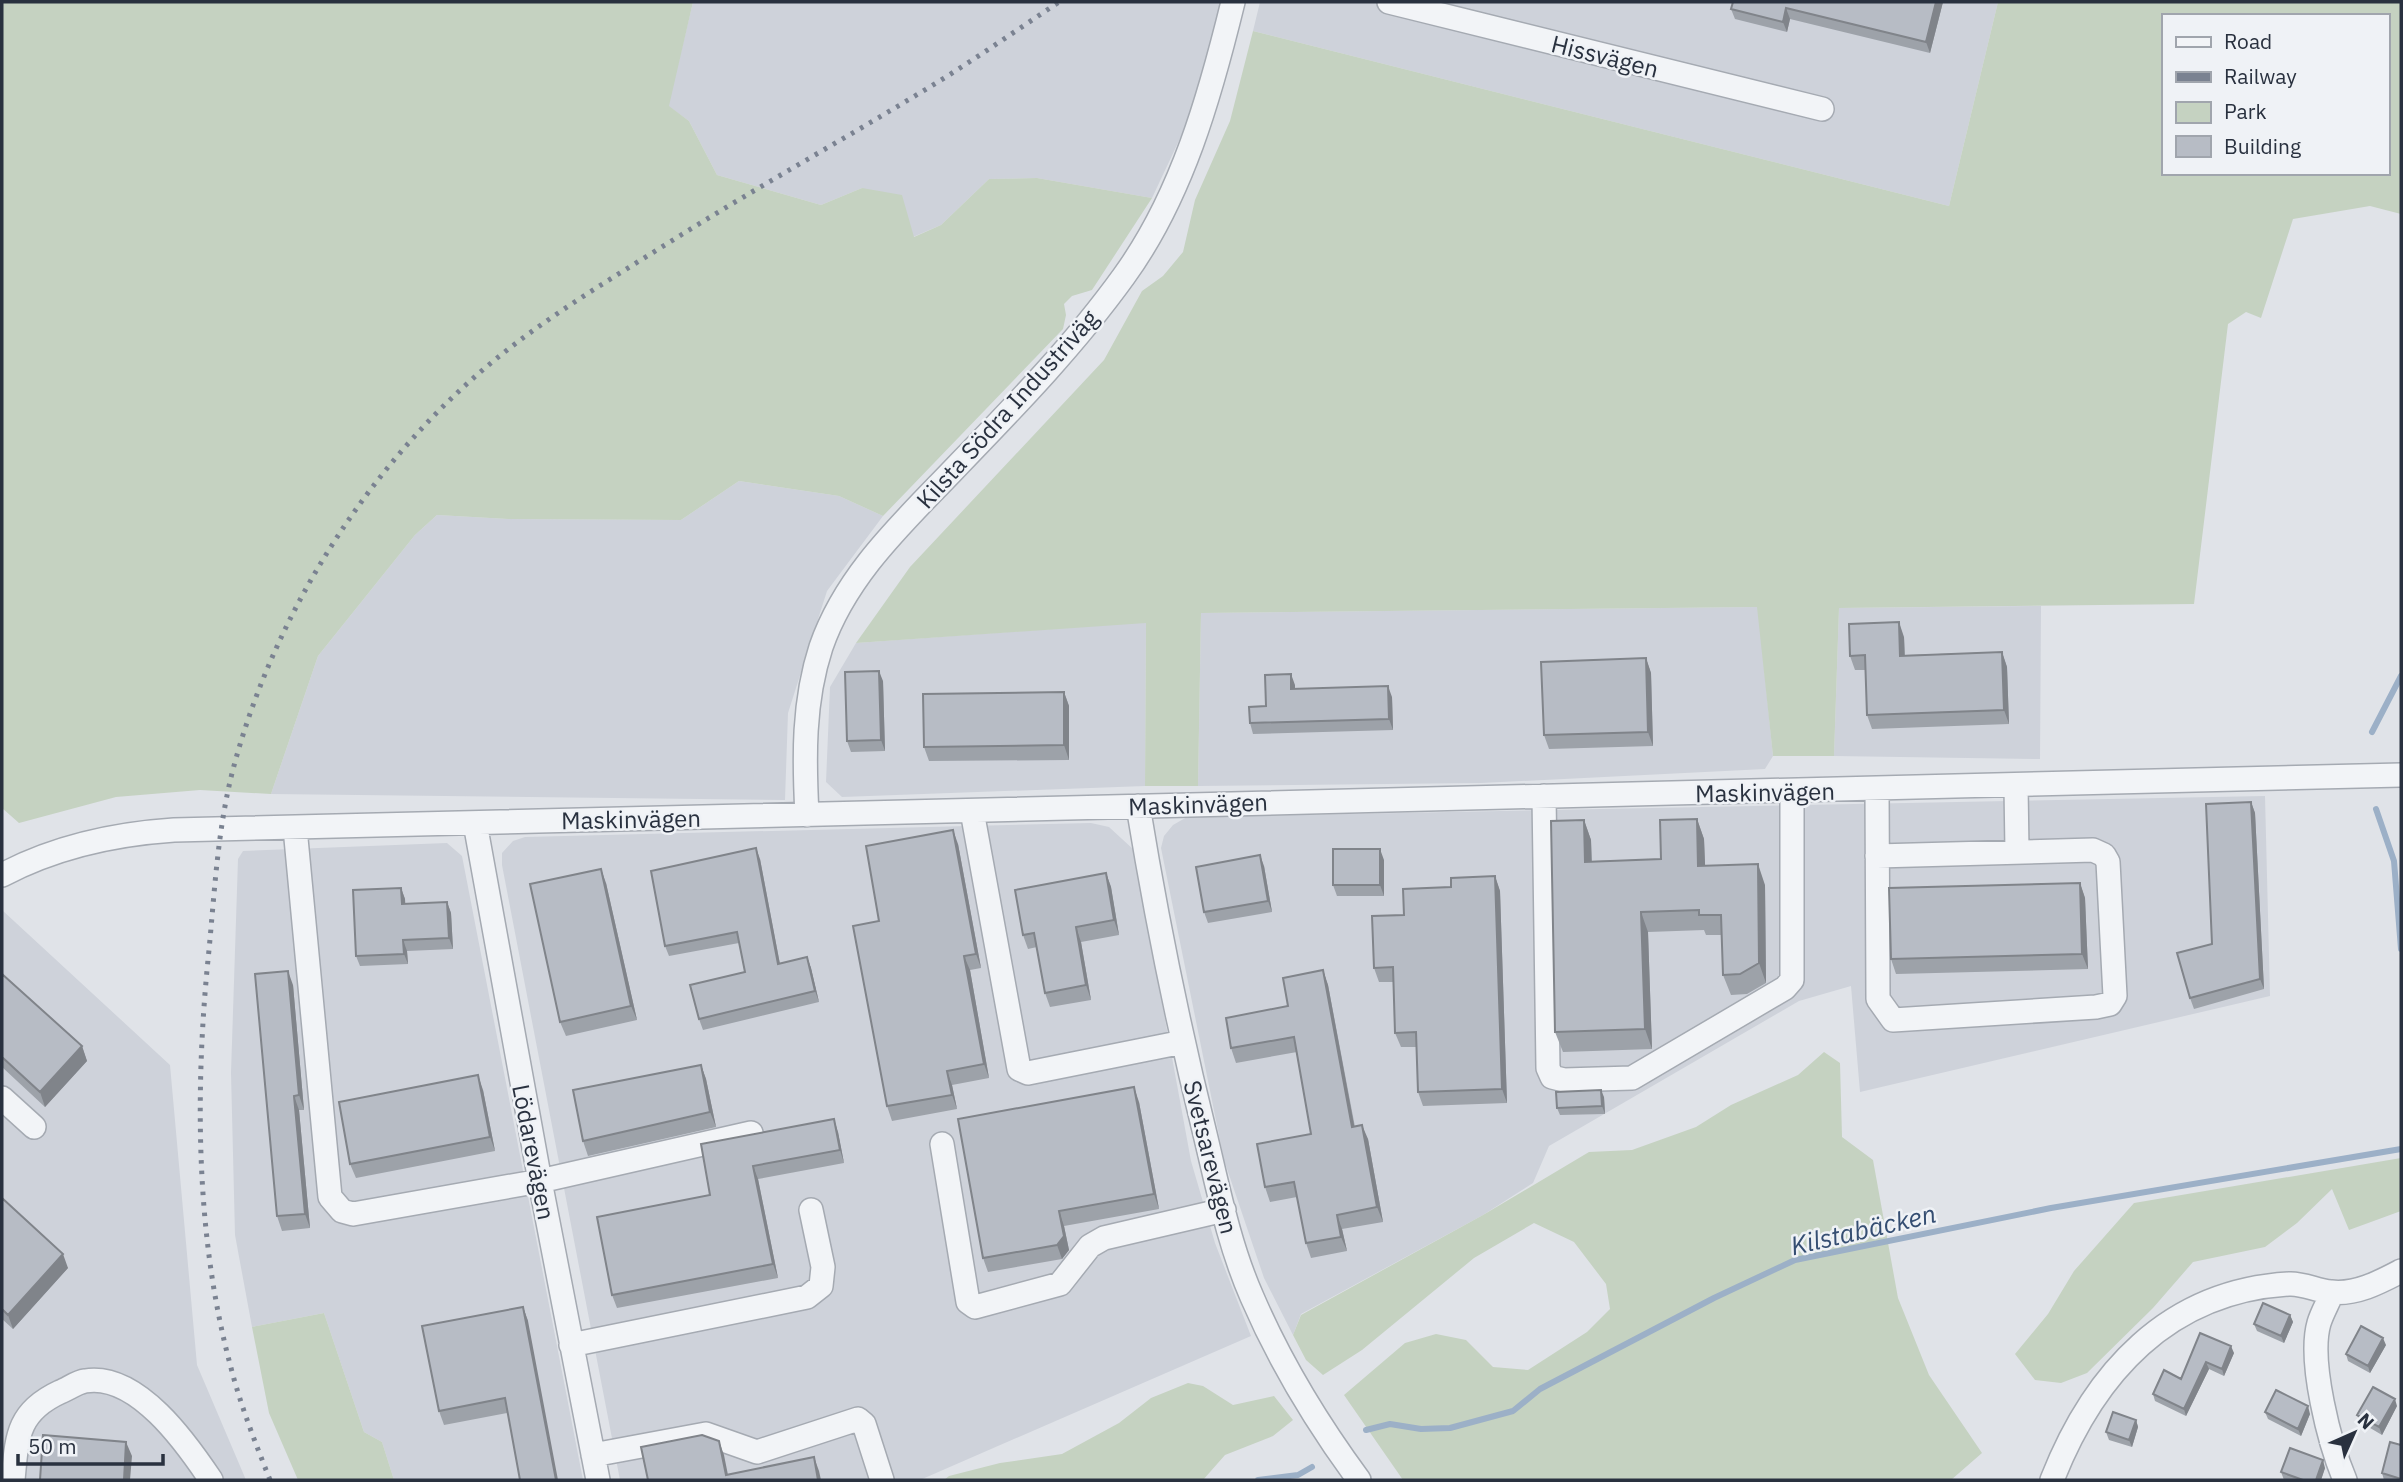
<svg xmlns="http://www.w3.org/2000/svg" width="2403" height="1482" viewBox="0 0 2403 1482" font-family="'IBM Plex Sans',sans-serif">
  <rect width="100%" height="100%" fill="#e0e3e8"/>
  <path fill="#ced2da" d="M693 2H1221L1191 115 1152 198 1037 178 989 179 941 225 913 237 862 188 821 205 717 175 689 121 668 106Z
    M1260 2H1998L1949 206 1253 31Z
    M739 481 839 496 883 516 827 591 788 713 785 800 271 794 318 656 415 535 437 515 508 519 681 520Z
    M2041 606 2040 759 1834 756 1839 608Z
    M1758 607 1773 756 1765 769 1481 783 1198 786 1201 613Z
    M1146 622 1145 786 842 797 826 782 830 687 856 643Z
    M2265 796 2270 996 1860 1092 1851 986 1799 1001 1549 1146 1533 1183 1483 1215 1301 1314 1293 1335 1264 1278 1224 1160 1161 848 1164 836 1173 825 1187 817Z
    M1091 823 1109 827 1134 850 1191 1161 1215 1243 1251 1336 920 1480H620L502 865V853L513 841 525 837Z
    M447 843 462 856 583 1480H394L382 1442 364 1432 324 1313 252 1327 235 1235 231 1073 238 859 243 851Z
    M2 910 170 1065 197 1365 246 1480H2Z"/>
  <path fill="#c5d2c1" fill-rule="evenodd" d="M2 2H693L669 106 689 121 717 175 821 205 862 188 902 195 914 237 941 225 989 179 1037 178 1152 198 1092 290 1072 296 1064 304 1066 315 1063 329 883 516 839 496 739 481 681 520 508 519 437 515 415 535 318 656 271 794 200 790 116 797 19 823 2 808Z
    M1998 2H2401V214L2370 206 2293 219 2261 318 2246 312 2228 324 2194 604 1839 608 1834 756H1773L1757 607 1201 613 1198 786H1145L1146 623 856 643 910 567 1104 360 1142 291 1163 276 1183 252 1195 200 1230 121 1253 31 1949 206ZM2163 16H2387V173H2163Z
    M1824 1052 1840 1063 1842 1137 1873 1160 1898 1298 1929 1375 1982 1453 1951 1480H1403L1344 1395 1405 1343 1436 1334 1466 1340 1493 1367 1528 1370 1587 1332 1610 1309 1606 1284 1574 1242 1534 1223 1474 1258 1362 1350 1323 1375 1306 1360 1293 1335 1301 1315 1483 1215 1589 1152 1632 1150 1696 1127 1731 1105 1798 1075Z
    M2401 1158V1211L2349 1230 2332 1189 2297 1223 2265 1247 2193 1262 2153 1308 2087 1373 2061 1383 2035 1380 2015 1354 2048 1314 2074 1271 2134 1203Z
    M324 1313 364 1432 382 1442 394 1480H298L269 1413 252 1327Z
    M1188 1383 1203 1386 1233 1405 1274 1396 1293 1420 1273 1436 1225 1455 1203 1480H944L949 1476 1000 1463 1062 1454 1119 1423 1151 1398Z"/>
  <g fill="none" stroke-linecap="round" stroke-linejoin="round">
    <path stroke="#9cb0c7" stroke-width="6" d="M2372 732 2401 676
      M2376 809 2394 861 2401 949
      M1366 1430 1390 1424 1421 1429 1450 1428 1513 1411 1540 1389 1714 1298 1795 1260 2051 1208 2401 1149
      M1258 1480 1298 1475 1312 1467"/>
    <g stroke="#a5aab2" stroke-width="26">
      <path id="minor" d="M1389 2 1822 109
        M2016 786 2017 851
        M1877 789 1878 999 1893 1020 2096 1007 2110 1004 2115 996 2108 862 2104 855 2093 850 1877 856
        M1544 796 1548 1068 1552 1077 1564 1080 1632 1078 1785 988 1792 980V791
        M1138 806C1156 916 1178 1025 1205 1134 1218 1188 1229 1245 1252 1297 1280 1362 1317 1423 1359 1480
        M972 811 1019 1069 1028 1073 1183 1042
        M807 815C804 758 803 702 821 647 847 572 907 519 960 463 1018 403 1075 344 1124 276 1182 196 1210 96 1233 2
        M475 823 540 1181 598 1480
        M295 828 330 1197 342 1211 353 1214 540 1181 751 1133
        M2 875C55 847 114 834 174 830L2401 775
        M2 1098 34 1127
        M942 1144 968 1302 975 1307 1060 1284 1090 1246 1104 1238 1224 1210
        M2332 1293C2328 1303 2322 1313 2319 1323 2308 1361 2330 1445 2345 1480
        M571 1345 807 1297 821 1286 823 1267 811 1210
        M593 1455 706 1434 757 1452 858 1419 864 1424 882 1480
        M13 1480C17 1437 17 1412 60 1392 68 1389 77 1382 85 1381 137 1372 187 1444 211 1480
        M2052 1480C2094 1373 2168 1291 2289 1284 2303 1283 2317 1291 2331 1292 2356 1295 2380 1282 2401 1271"/>
    </g>
    <use href="#minor" stroke="#f2f4f7" stroke-width="23"/>
    <path stroke="#7a8291" stroke-width="5" stroke-dasharray="3.5 7" stroke-linecap="butt" d="M270 1480C255 1442 240 1404 230 1364 195 1233 195 1084 209 950 215 887 218 823 235 762 275 616 363 474 478 374 540 320 611 279 681 235 766 182 855 133 941 80 981 55 1020 28 1059 2"/>
  </g>
  <path fill="#9da2a9" d="M1943 2 1930 53 1790 19 1787 32 1735 19 1731 9Z
    M1904 637 1905 655 2002 652 2007 667 2009 724 1872 729 1867 715 1866 670H1855L1850 656Z
    M1646 658 1651 673 1653 746 1549 749 1544 735Z
    M883 681 885 751 851 752 847 741Z
    M1295 685V689L1392 697 1393 730 1253 734 1250 723 1266 706Z
    M1064 692 1069 706V760L929 761 924 747Z
    M2251 802 2255 813 2264 989 2194 1009 2190 998 2212 944Z
    M1697 819 1704 839 1705 866 1765 885 1766 983 1747 994 1731 995 1723 975 1722 935H1706L1704 930 1648 932 1652 1049 1563 1052 1555 1032 1584 820 1591 840 1592 861 1661 859Z
    M958 844 981 968 970 970 989 1078 952 1085 957 1109 892 1121 887 1106 879 921Z
    M760 859 780 964 807 957 811 968 819 1002 703 1030 699 1019 745 972 739 943 669 956 665 946Z
    M1384 860V896H1337L1333 885Z
    M1264 866 1272 912 1208 923 1204 912Z
    M1106 873 1111 887 1119 935 1081 942 1091 1000 1050 1007 1045 993 1037 947 1028 949 1023 935Z
    M1495 876 1500 891 1507 1103 1423 1106 1418 1092 1416 1047H1401L1395 1033 1394 982H1379L1374 968 1404 915 1451 887Z
    M606 883 637 1020 566 1036 560 1022Z
    M2080 883 2085 898 2088 969 1896 974 1891 959Z
    M401 888 405 899V904L447 902 451 913 453 949 407 951 408 964 360 966 356 956Z
    M1323 970 1328 985 1355 1127 1368 1139 1383 1222 1342 1229 1347 1251 1311 1258 1306 1243 1297 1197 1270 1202 1265 1187 1311 1134 1297 1052 1236 1063 1231 1048 1288 1006Z
    M2 974 82 1046 87 1061 45 1107 2 1067Z
    M293 985 304 1110H299L310 1228 282 1231 277 1216Z
    M701 1065 706 1079 716 1127 588 1156 583 1141Z
    M483 1090 495 1151 356 1178 350 1164Z
    M1604 1097 1605 1114 1560 1115 1557 1108Z
    M1139 1102 1159 1209 1064 1226 1069 1250 1062 1259 988 1272 983 1258Z
    M838 1132 844 1163 758 1179 778 1278 617 1308 612 1295 710 1195 701 1144Z
    M2 1198 68 1268 13 1329 2 1319Z
    M523 1307 528 1321 507 1413 444 1425 439 1411Z
    M2290 1315 2293 1322 2284 1343 2257 1331 2254 1324Z
    M2200 1333 2234 1353 2224 1376 2209 1369 2186 1416 2155 1401 2153 1394 2181 1379Z
    M2386 1345 2370 1373 2348 1361 2346 1354Z
    M2397 1406 2382 1435 2360 1422 2357 1415Z
    M2265 1412 2310 1414 2301 1436 2268 1419Z
    M2136 1420 2138 1427 2132 1447 2109 1440 2106 1432Z
    M2401 1445V1480H2384L2382 1473Z
    M2325 1468 2321 1480H2284L2281 1472Z"/>
  <path fill="#80848a" d="M1936 2H1943L1930 53 1926 42Z
    M1786 8 1790 19 1787 32 1783 22Z
    M1899 622 1904 637 1905 670 1900 656Z
    M2002 652 2007 667 2009 724 2004 710Z
    M1646 658 1651 673 1653 746 1648 732Z
    M879 671 883 681 885 751 881 740Z
    M1291 674 1295 685V700L1291 689Z
    M1388 686 1392 697 1393 730 1389 719Z
    M1064 692 1069 706V760L1064 745Z
    M2251 802 2255 813 2264 989 2260 979Z
    M1697 819 1704 839 1706 887 1698 866Z
    M1584 820 1591 840 1592 882 1585 862Z
    M953 830 958 844 981 968 976 954Z
    M756 848 760 859 782 975 778 964Z
    M1380 849 1384 860V896L1380 885Z
    M1260 855 1264 866 1272 912 1268 901Z
    M1758 864 1765 885 1766 983 1759 963Z
    M601 869 606 883 637 1020 631 1006Z
    M1106 873 1111 887 1119 935 1114 920Z
    M1495 876 1500 891 1507 1103 1502 1089Z
    M2080 883 2085 898 2088 969 2082 954Z
    M401 888 405 899 406 915 402 904Z
    M447 902 451 913 453 949 449 938Z
    M1641 912 1648 932 1652 1049 1645 1029Z
    M1076 927 1081 942 1091 1000 1086 985Z
    M403 940 407 951 408 964 404 954Z
    M964 956 970 970 989 1078 984 1064Z
    M807 957 811 968 819 1002 815 991Z
    M1323 970 1328 985 1357 1141 1352 1127Z
    M288 971 293 985 304 1110 299 1095Z
    M82 1046 87 1061 45 1107 40 1092Z
    M701 1065 706 1079 716 1127 710 1112Z
    M947 1071 952 1085 957 1109 952 1095Z
    M478 1075 483 1090 495 1151 490 1137Z
    M1134 1087 1139 1102 1159 1209 1154 1194Z
    M1601 1090 1604 1097 1605 1114 1602 1106Z
    M294 1096 299 1110 310 1228 305 1214Z
    M834 1119 838 1132 844 1163 840 1150Z
    M1362 1125 1368 1139 1383 1222 1377 1207Z
    M753 1166 758 1179 778 1278 773 1264Z
    M1059 1211 1064 1226 1069 1250 1062 1259 1057 1245Z
    M1337 1215 1342 1229 1347 1251 1341 1237Z
    M63 1254 68 1268 13 1329 8 1315Z
    M523 1307 528 1321 558 1480H556Z
    M2290 1315 2293 1322 2284 1343 2281 1336Z
    M2383 1338 2386 1345 2370 1373 2368 1366Z
    M2231 1346 2234 1353 2224 1376 2222 1369Z
    M2206 1362 2209 1369 2186 1416 2184 1409Z
    M2395 1399 2397 1406 2382 1435 2379 1427Z
    M2308 1406 2310 1414 2301 1436 2298 1429Z
    M2136 1420 2138 1427 2132 1447 2129 1440Z
    M719 1441 724 1455 729 1480 726 1475Z
    M126 1442 132 1456 130 1480H124Z
    M814 1457 819 1471 821 1480H818Z
    M2323 1460 2325 1468 2321 1480H2316Z"/>
  <path fill="#b7bcc5" stroke="#80848a" stroke-width="2" d="M1733 2H1936L1926 42 1786 8 1783 22 1731 9Z
    M1899 622 1900 656 2002 652 2004 710 1867 715 1865 655 1850 656 1849 624Z
    M1646 658 1648 732 1544 735 1541 662Z
    M879 671 881 740 847 741 845 672Z
    M1291 674V689L1388 686 1389 719 1250 723 1249 707 1266 706 1265 675Z
    M1064 692V745L924 747 923 694Z
    M2251 802 2260 979 2190 998 2177 953 2212 944 2206 804Z
    M1697 819 1698 866 1758 864 1759 963 1740 974 1723 975 1721 915H1699V910L1641 912 1645 1029 1555 1032 1551 821 1584 820 1585 862 1661 859 1660 820Z
    M953 830 976 954 964 956 984 1064 947 1071 952 1095 887 1106 853 926 879 921 866 846Z
    M756 848 778 964 807 957 815 991 699 1019 690 985 745 972 737 932 665 946 651 871Z
    M1333 849H1380V885H1333Z
    M1260 855 1268 901 1204 912 1196 867Z
    M601 869 631 1006 560 1022 530 884Z
    M1106 873 1114 920 1076 927 1086 985 1045 993 1034 933 1023 935 1015 890Z
    M1495 876 1502 1089 1418 1092 1416 1032 1395 1033 1393 967 1374 968 1372 916 1404 915 1403 889 1451 887V878Z
    M2080 883 2082 954 1891 959 1889 888Z
    M401 888 402 904 447 902 449 938 403 940 404 954 356 956 353 890Z
    M1323 970 1352 1127 1362 1125 1377 1207 1337 1215 1341 1237 1306 1243 1294 1182 1265 1187 1257 1144 1311 1134 1294 1037 1231 1048 1226 1018 1288 1006 1283 978Z
    M288 971 299 1095 294 1096 305 1214 277 1216 255 974Z
    M2 974 82 1046 40 1092 2 1057Z
    M701 1065 710 1112 583 1141 573 1090Z
    M478 1075 490 1137 350 1164 339 1102Z
    M1134 1087 1154 1194 1059 1211 1064 1236 1057 1245 983 1258 958 1119Z
    M1601 1090 1602 1106 1557 1108 1556 1092Z
    M834 1119 840 1150 753 1166 773 1264 612 1295 597 1217 710 1195 701 1144Z
    M2 1198 63 1254 8 1315 2 1309Z
    M2263 1303 2290 1315 2281 1336 2254 1324Z
    M523 1307 556 1480H520L505 1398 439 1411 422 1326Z
    M2361 1326 2383 1338 2368 1366 2346 1354Z
    M2200 1333 2231 1346 2222 1369 2206 1362 2184 1409 2153 1394 2164 1370 2181 1379Z
    M2373 1387 2395 1399 2379 1427 2357 1415Z
    M2276 1390 2308 1406 2298 1429 2265 1412Z
    M2113 1412 2136 1420 2129 1440 2106 1432Z
    M43 1435 126 1442 124 1480H40Z
    M702 1435 719 1441 726 1475 814 1457 818 1480H648L641 1447Z
    M2390 1442 2401 1445V1479L2382 1473Z
    M2290 1448 2323 1460 2316 1480H2303L2281 1472Z"/>
  <g text-anchor="middle" dominant-baseline="central" stroke-width="5" stroke-linejoin="round" paint-order="stroke">
    <g font-size="24" fill="#29313f" stroke="#eff2f6">
      <text transform="translate(1605 56) rotate(14)">Hissvägen</text>
      <text transform="translate(1007 409) rotate(-48)">Kilsta Södra Industriväg</text>
      <text transform="translate(1765 792) rotate(-1)">Maskinvägen</text>
      <text transform="translate(1198 804) rotate(-2)">Maskinvägen</text>
      <text transform="translate(631 819) rotate(-1)">Maskinvägen</text>
      <text transform="translate(534 1152) rotate(79)">Lödarevägen</text>
      <text transform="translate(1211 1157) rotate(76)">Svetsarevägen</text>
    </g>
    <g font-size="26" font-style="italic" fill="#354e72" stroke="#eff2f6">
      <text transform="translate(1863 1229) rotate(-13)">Kilstabäcken</text>
    </g>
  </g>
  <rect width="2403" height="1482" fill="none" stroke="#29313f" stroke-width="7"/>
  <rect x="2162" y="14" width="228" height="161" fill="#eff2f6" stroke="#a0a5ad" stroke-width="2"/>
  <rect x="2176" y="37" width="35" height="10" fill="#f2f4f7" stroke="#a0a5ad" stroke-width="2"/>
  <text x="2224" y="49" font-size="21" fill="#29313f">Road</text>
  <rect x="2176" y="72" width="35" height="10" fill="#7a8291" stroke="#a0a5ad" stroke-width="2"/>
  <text x="2224" y="84" font-size="21" fill="#29313f">Railway</text>
  <rect x="2176" y="102" width="35" height="21" fill="#c5d2c1" stroke="#a0a5ad" stroke-width="2"/>
  <text x="2224" y="119" font-size="21" fill="#29313f">Park</text>
  <rect x="2176" y="136" width="35" height="21" fill="#b7bcc5" stroke="#a0a5ad" stroke-width="2"/>
  <text x="2224" y="154" font-size="21" fill="#29313f">Building</text>
  <g transform="translate(2354 1433) rotate(45)" stroke="#eff2f6" stroke-width="5" paint-order="stroke">
  <path d="M0-5L12 26L0 18L-12 26Z" fill="#29313f"/>
  <text y="-10" font-size="19" font-weight="bold" text-anchor="middle" fill="#29313f">N</text>
  </g>
  <path d="M18 1454v10h145v-10" fill="none" stroke="#29313f" stroke-width="3.5"/>
  <text x="28" y="1454" font-size="21" fill="#29313f" stroke="#eff2f6" stroke-width="5" paint-order="stroke">50 m</text>
</svg>
